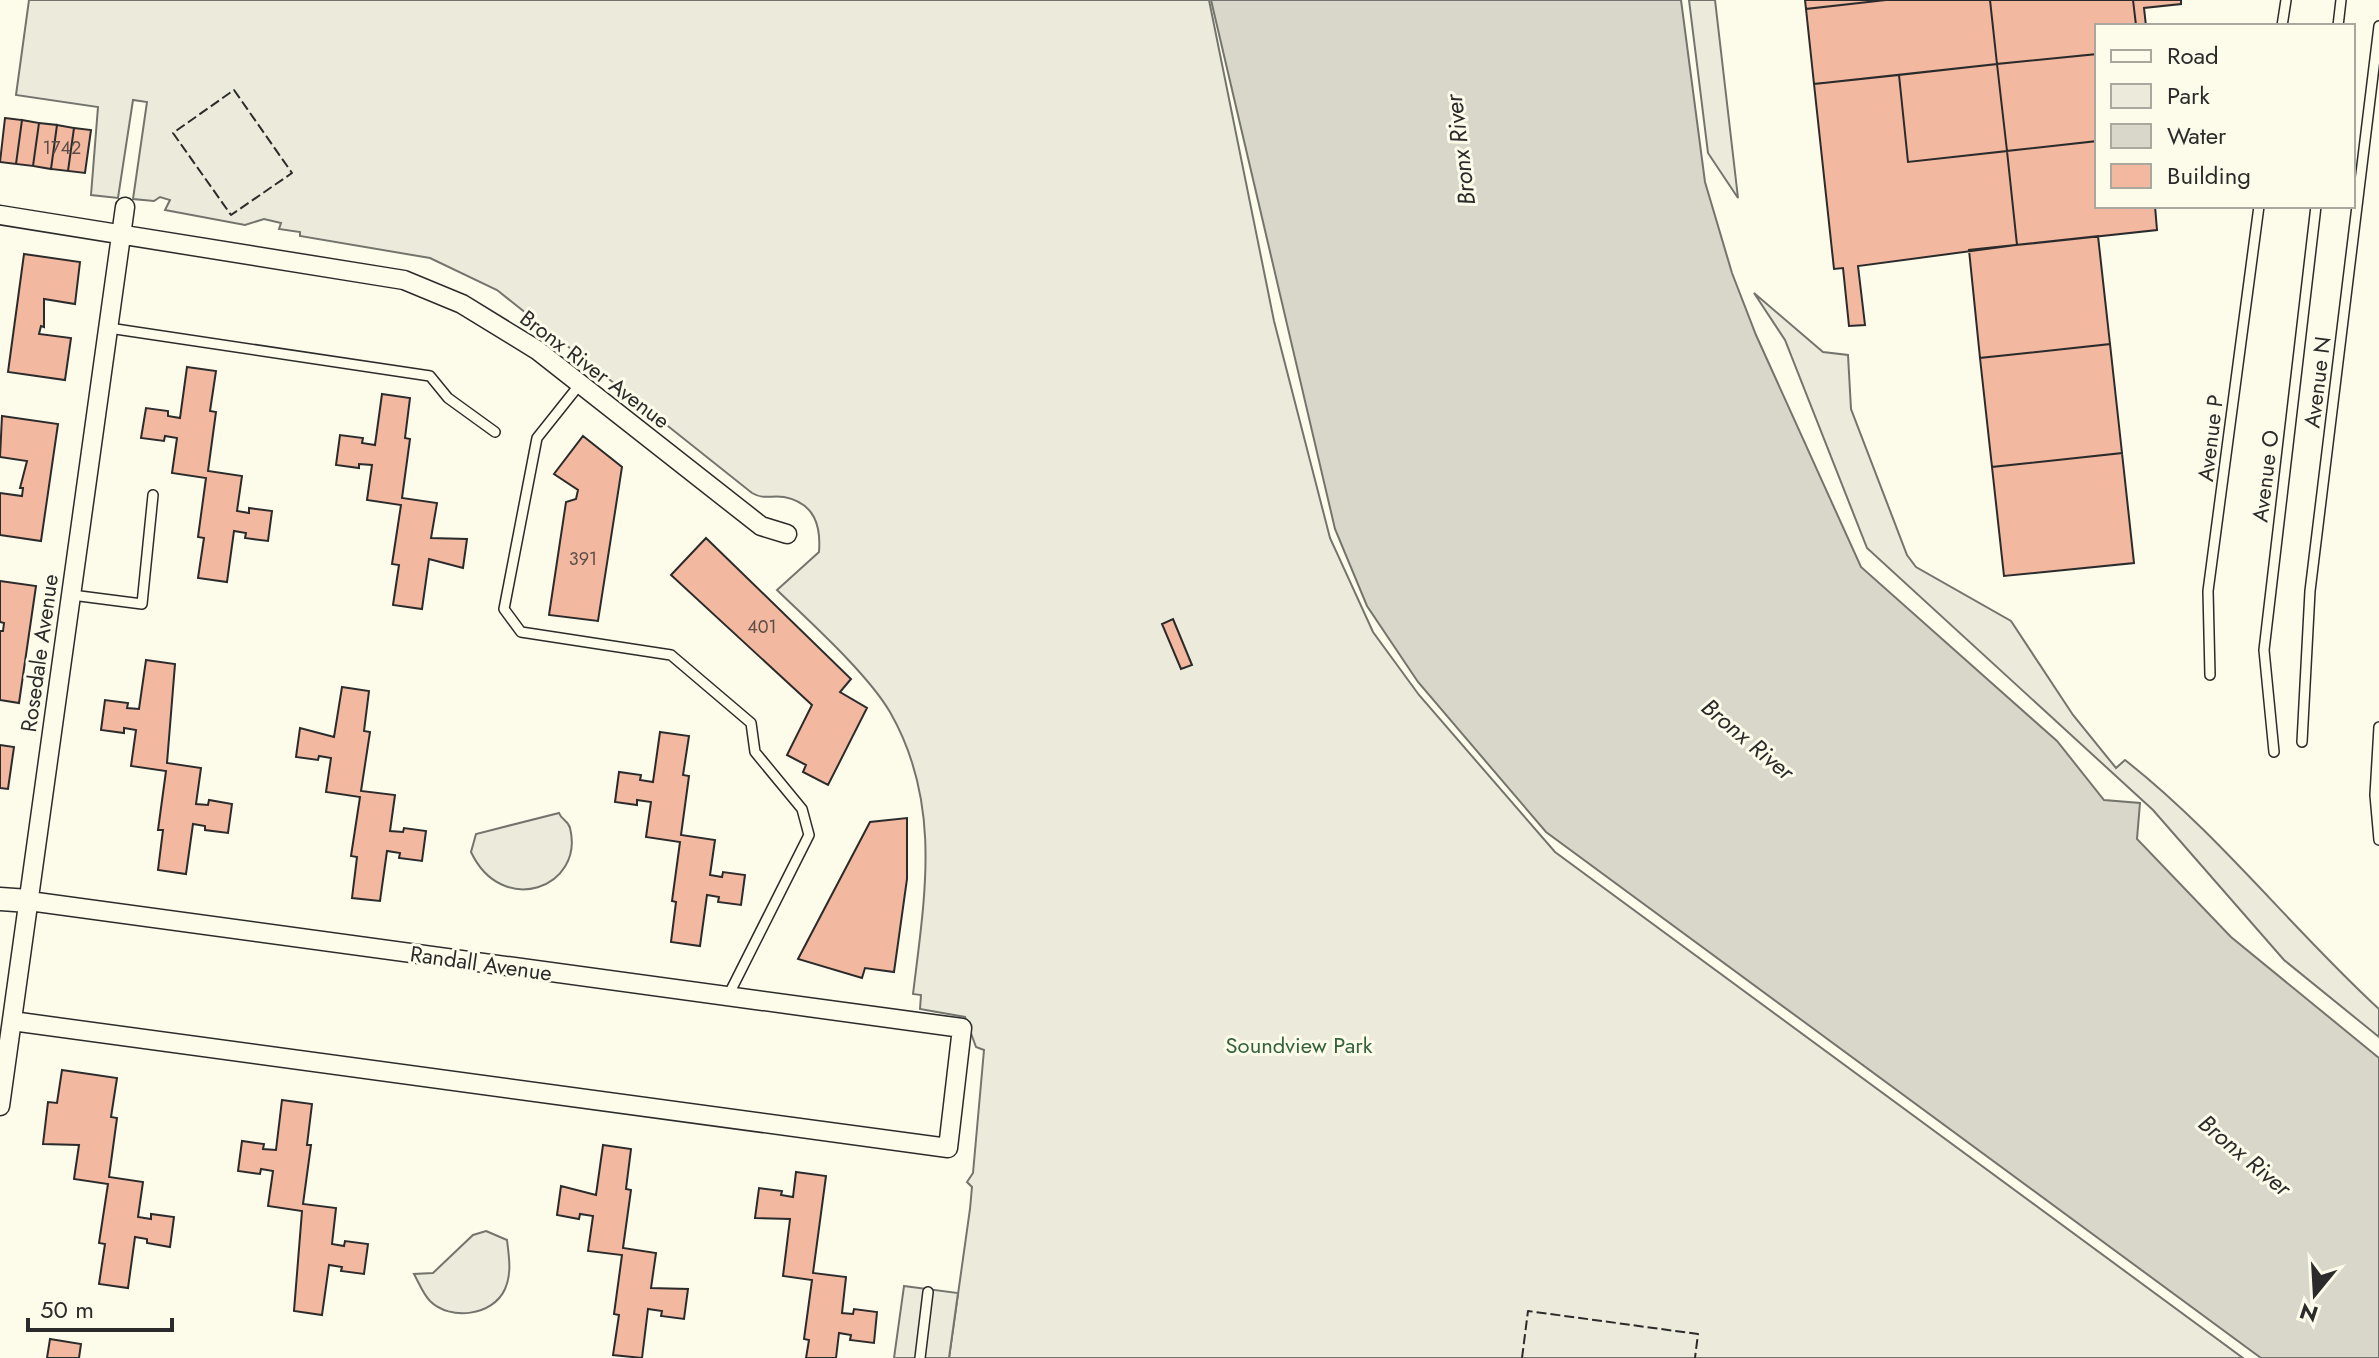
<svg xmlns="http://www.w3.org/2000/svg" width="2379" height="1358" viewBox="0 0 2379 1358" font-family="Jost,sans-serif">
  <rect width="100%" height="100%" fill="#fdfbea"/>
  <path fill="#ecebdb" stroke="#74746e" stroke-width="2" d="M29 0H1209L1274 321 1330 538 1373 632 1419 695 1555 852 2243 1358H949L970 1209 972 1187 967 1182 973 1173 984 1050 976 1047 965 1017 920 1009 921 995 913 994C925 895 942 803 890 712 867 673 810 622 777 590L819 552C821 526 815 503 784 497 771 495 764 500 752 493L497 290 430 258 300 236V232L279 229 281 223 264 219 245 225 165 210 170 200 160 197 154 201 133 199 147 102 133 100 118 198 91 195 98 107 16 95Z
    M1689 0H1715L1738 198 1708 153Z
    M1754 293 1823 352 1848 355 1851 409 1907 555 1916 567 2011 621 2073 715 2116 768 2125 760C2218 833 2292 929 2379 1009V1037L2284 960 2153 810 1867 548 1785 340Z
    M559 813C562 821 568 820 570 828 585 888 502 918 471 852L476 834Z
    M486 1231 507 1240C509 1257 512 1273 505 1289 493 1316 450 1321 430 1301 423 1294 419 1283 414 1274L433 1273 473 1235Z"/>
  <path fill="#eceadb" stroke="#74746e" stroke-width="2" d="M904 1286 958 1293 949 1358H894Z"/>
  <path fill="#d8d7c9" stroke="#74746e" stroke-width="2" d="M1211 0H1681L1705 182 1732 273 1756 335 1861 567 2057 741 2104 800 2140 803 2137 839 2231 937 2379 1058V1358H2261L1546 832 1418 682 1367 606 1335 529Z"/>
  <path fill="#f2b8a0" stroke="#2b2b2b" stroke-width="2" d="M1805 0H1886L1806 9Z
    M1886 0H1990L1997 64 1814 84 1806 9Z
    M1990 0H2133L2136 25 2140 26H2097V54L1997 64Z
    M2133 0H2181V4L2144 8 2146 26 2136 25Z
    M2097 54V141L2007 151 1997 64Z
    M1997 64 2007 151 1908 162 1899 75Z
    M1899 75 1908 162 2007 151 2017 245 1858 266 1865 325 1849 326 1843 268 1834 269 1814 84Z
    M5 118 22 120 16 164 0 162Z
    M22 120 39 123 33 166 16 164Z
    M39 123 57 125 51 169 33 166Z
    M57 125 74 128 68 171 51 169Z
    M74 128 91 130 85 173 68 171Z
    M2097 141V206H2155L2157 230 2017 245 2007 151Z
    M2098 236 2110 344 1980 358 1969 250Z
    M24 254 80 262 75 304 44 299V327L41 326 39 334 71 338 65 380 8 372Z
    M2110 344 2122 453 1992 467 1980 358Z
    M187 367 216 371 210 411 216 412 208 471 242 476 237 511 249 513V508L272 511 268 541 245 538 246 533 234 531 227 582 198 578 204 538 198 537 206 478 172 473 177 438 165 436 164 441 141 438 146 408 168 411V416L180 418Z
    M382 394 410 398 405 438 410 439 402 498 437 503 431 538 467 539 463 568 429 559 422 609 393 605 399 565 392 564 401 505 367 500 372 465 359 464V468L336 465 340 435 363 438 362 443 375 445Z
    M2 416 58 424 41 541 0 535V493L22 496 23 488H20L27 461 0 457Z
    M583 436 622 467 598 621 549 615 566 502 576 499 578 490 554 474Z
    M2122 453 2134 563 2004 576 1992 467Z
    M706 538 851 679 840 692 867 708 828 785 803 772 806 765 787 755 812 705 671 575Z
    M0 581 36 586 19 703 0 700V631H3L4 623 0 622Z
    M1173 619 1192 665 1181 669 1162 624Z
    M146 660 175 664 167 763 201 768 196 804 208 805 209 800 232 804 228 833 205 830V826L193 824 186 874 158 870 163 830H158L166 771 131 766 136 730 124 728V733L101 730 105 700 128 703 127 708 139 709Z
    M342 687 369 691 364 731 370 732 361 791 395 795 390 831 403 832 404 828 426 831 422 861 399 858 400 853 387 851 380 901 352 898 357 857 351 856 360 797 326 792 331 758 319 756 318 760 296 757 300 728 334 737Z
    M660 732 689 736 683 775 689 776 681 835 715 840 710 875 722 877 723 872 745 875 741 905 718 902 719 897 707 895 700 946 671 942 676 902 672 901 680 842 646 837 651 802 637 800V805L615 802 619 772 641 775 640 780 653 782Z
    M0 745 14 747 8 789 0 788Z
    M907 818V879L894 972 865 968 862 978 798 959 870 822Z
    M62 1070 117 1078 111 1117 117 1118 109 1177 143 1182 138 1217 151 1219V1214L174 1217 170 1247 147 1243V1239L135 1237 128 1288 99 1284 105 1244 99 1243 108 1184 74 1179 79 1145 43 1144 48 1102 57 1103Z
    M282 1100 312 1104 307 1145H311L303 1204 336 1208 332 1244 344 1246 345 1241 368 1244 364 1274 341 1271 342 1267 329 1265 322 1315 294 1311 302 1211 268 1206 273 1171 261 1169 260 1174 238 1171 242 1141 264 1144 263 1149 276 1150Z
    M603 1145 631 1149 626 1189 631 1190 623 1248 656 1253 651 1288 688 1289 684 1319 661 1316 662 1311 648 1309 642 1358 613 1355 619 1315 614 1314 622 1255 588 1251 593 1216 580 1214 579 1219 557 1215 561 1186 596 1195Z
    M796 1172 826 1176 813 1273 846 1277 842 1313 853 1314 854 1309 877 1312 874 1343 850 1340 851 1335 839 1333 836 1358H806L809 1340 804 1339 812 1280 783 1276 790 1219 755 1218 759 1188 782 1191 781 1195 793 1197Z
    M50 1339 81 1344 79 1358H47Z"/>
  <g fill="none" stroke-linecap="round" stroke-linejoin="round">
    <g stroke="#2b2b2b" stroke-width="12">
      <path id="service" d="M2282 26 2286 0
        M2338 26 2341 0
        M109 328 430 376 448 398 495 432
        M580 384 537 438 504 609 521 632 671 655 751 723 755 752 802 809 809 835 728 996
        M72 595 142 604 153 495
        M2210 675 2208 591 2259 206
        M2379 727 2375 795 2379 840
        M2302 742 2310 591 2379 26
        M2274 752 2264 650 2316 206
        M920 1358 928 1292"/>
    </g>
    <g stroke="#2b2b2b" stroke-width="21">
      <path id="minor" d="M0 215 404 280 462 304 537 350 761 526 787 534
        M12 1021 948 1148 962 1028 29 901
        M0 1106 125 207"/>
    </g>
    <g stroke="#2b2b2b" stroke-width="25">
      <path id="tertiary" d="M0 899 29 901"/>
    </g>
    <use href="#service" stroke="#fdfbea" stroke-width="9"/>
    <use href="#minor" stroke="#fdfbea" stroke-width="18"/>
    <use href="#tertiary" stroke="#fdfbea" stroke-width="22"/>
    <path stroke="#2b2b2b" stroke-width="2" stroke-dasharray="10 4" stroke-linecap="butt" d="M234 90 292 173 231 215 173 133Z
      M1522 1358 1528 1311 1698 1334 1695 1358"/>
  </g>
  <g text-anchor="middle" dominant-baseline="central" stroke-width="6" stroke-linejoin="round" paint-order="stroke">
    <g font-size="18" fill="#5d4e48">
      <text x="62" y="148">1742</text>
      <text x="583" y="559">391</text>
      <text x="762" y="627">401</text>
    </g>
    <g font-size="22" fill="#2b2b2b" stroke="#fdfbea">
      <text transform="translate(595 369) rotate(37)">Bronx River Avenue</text>
      <text transform="translate(2317 382) rotate(-83)">Avenue N</text>
      <text transform="translate(2210 438) rotate(-83)">Avenue P</text>
      <text transform="translate(2265 476) rotate(-83)">Avenue O</text>
      <text transform="translate(39 653) rotate(-82)">Rosedale Avenue</text>
      <text transform="translate(481 963) rotate(8)">Randall Avenue</text>
    </g>
    <g font-size="22" fill="#34623c" stroke="#fdfbea">
      <text x="1299" y="1045">Soundview Park</text>
    </g>
    <g font-size="24" font-style="italic" fill="#2b2b2b" stroke="#fdfbea">
      <text transform="translate(1460 150) rotate(-97)">Bronx River</text>
      <text transform="translate(1748 739) rotate(40)">Bronx River</text>
      <text transform="translate(2245 1155) rotate(40)">Bronx River</text>
    </g>
  </g>
  <rect x="2095" y="24" width="260" height="184" fill="#fdfbea" stroke="#a9a89e" stroke-width="2"/>
  <rect x="2111" y="50" width="40" height="12" fill="#fdfbea" stroke="#a9a89e" stroke-width="2"/>
  <text x="2167" y="64" font-size="24" fill="#2b2b2b">Road</text>
  <rect x="2111" y="84" width="40" height="24" fill="#ecebdb" stroke="#a9a89e" stroke-width="2"/>
  <text x="2167" y="104" font-size="24" fill="#2b2b2b">Park</text>
  <rect x="2111" y="124" width="40" height="24" fill="#d8d7c9" stroke="#a9a89e" stroke-width="2"/>
  <text x="2167" y="144" font-size="24" fill="#2b2b2b">Water</text>
  <rect x="2111" y="164" width="40" height="24" fill="#f2b8a0" stroke="#a9a89e" stroke-width="2"/>
  <text x="2167" y="184" font-size="24" fill="#2b2b2b">Building</text>
  <g transform="translate(2315 1294) rotate(198)" stroke="#fdfbea" stroke-width="6" paint-order="stroke">
  <path d="M0-6L14 30L0 20L-14 30Z" fill="#2b2b2b"/>
  <text y="-12" font-size="22" font-weight="bold" text-anchor="middle" fill="#2b2b2b">N</text>
  </g>
  <path d="M28 1318v12h144v-12" fill="none" stroke="#2b2b2b" stroke-width="4"/>
  <text x="40" y="1318" font-size="24" fill="#2b2b2b" stroke="#fdfbea" stroke-width="6" paint-order="stroke">50 m</text>
</svg>
